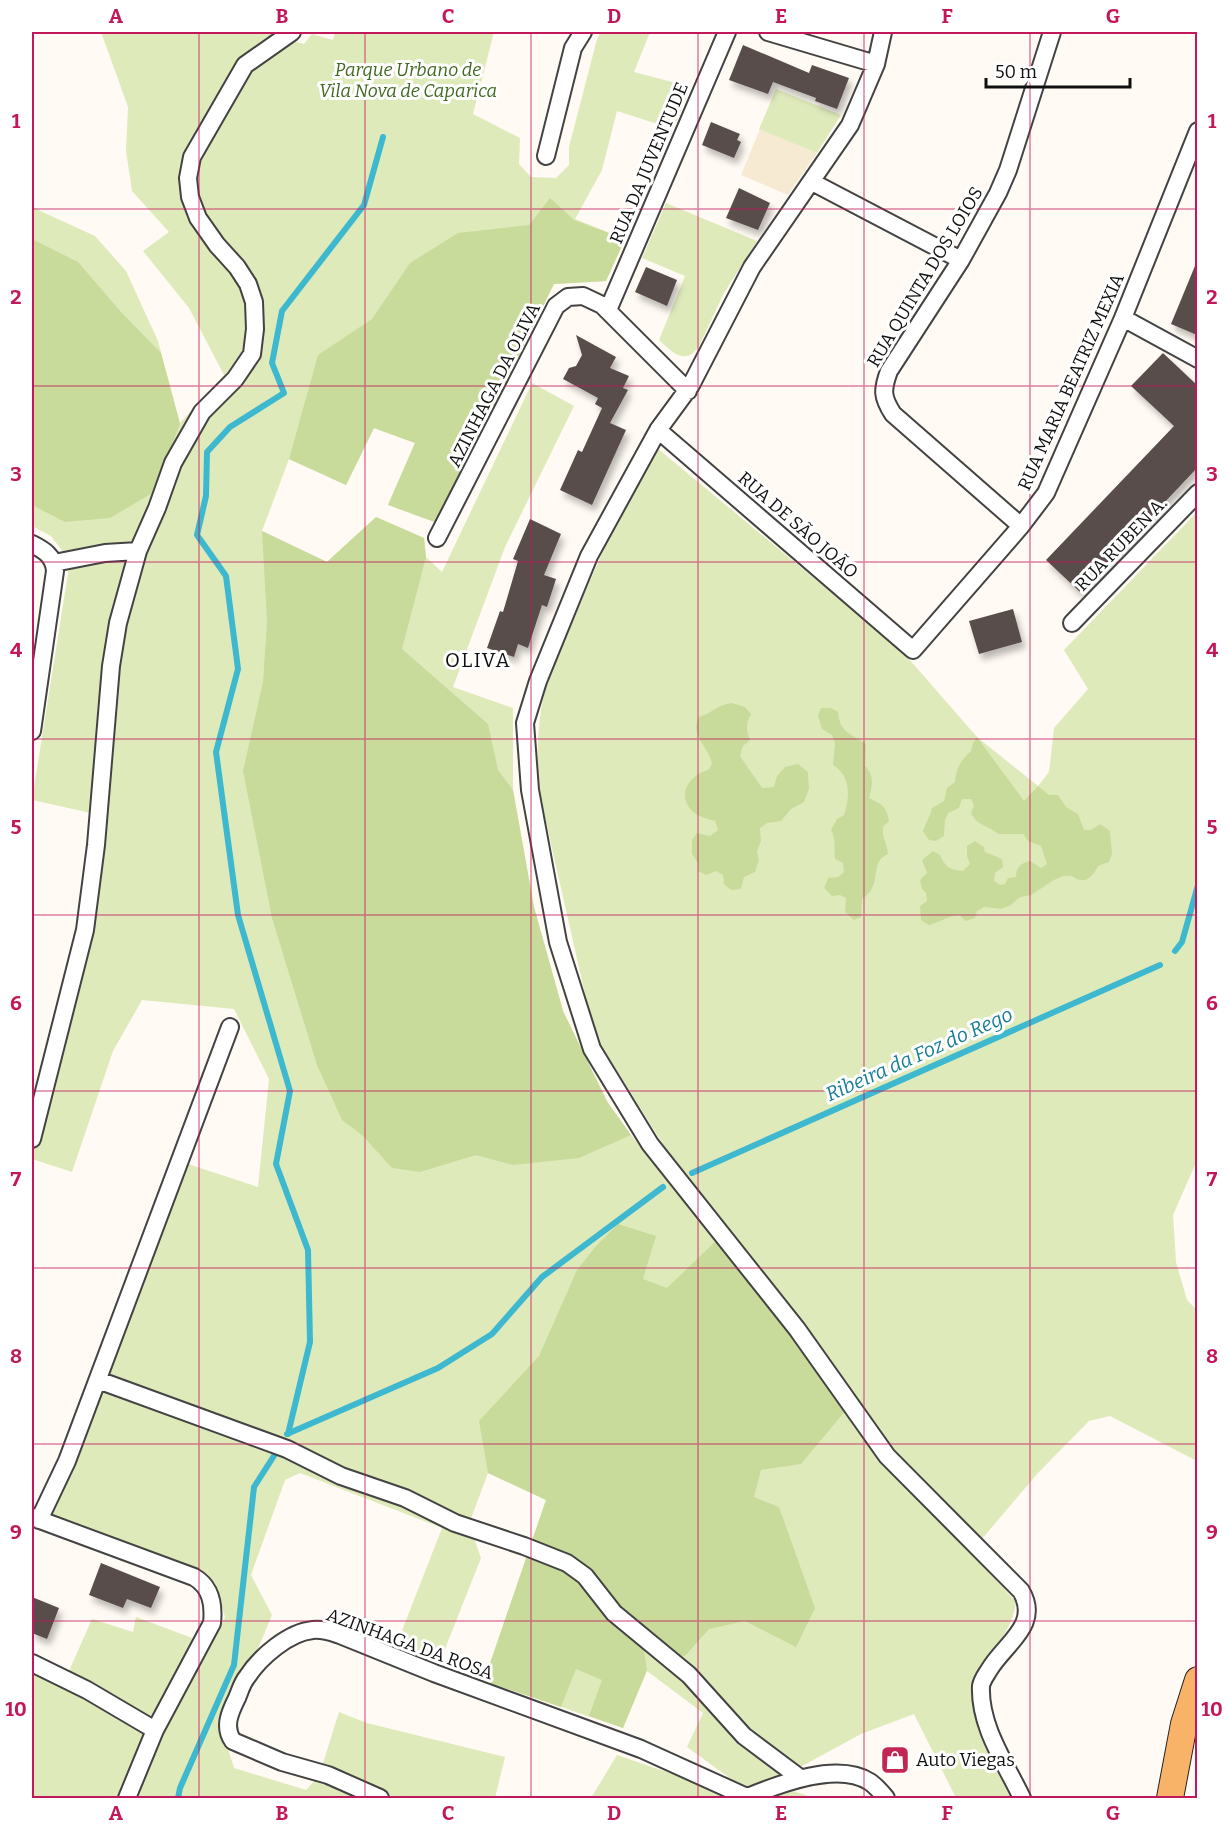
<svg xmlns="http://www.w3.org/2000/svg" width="1229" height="1830" viewBox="0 0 1229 1830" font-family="Bitter,serif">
  <defs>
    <filter id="shadow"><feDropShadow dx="3.5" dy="6" stdDeviation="3" flood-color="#0004"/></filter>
  </defs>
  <rect width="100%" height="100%" fill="#fffaf3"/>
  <path fill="#f6ead2" d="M760 129 817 153 788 195 741 175Z"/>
  <path fill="#dfeabb" d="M101 32H293L296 42 304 44 312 34 333 40 335 32H494L473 114 520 138 519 164 531 177 556 178 569 165V147L597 39 601 32H650L634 72 691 87 673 129 617 111 602 170 575 219 625 239 606 281 554 284 388 505 415 443 374 428 346 485 289 459 262 531 327 562 376 517 424 538 426 557 442 572 532 383 574 406 505 547 453 687 513 708V790L534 907 563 1011 604 1097 631 1135 732 1251 950 1530 1016 1602C1013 1629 990 1656 975 1678L1017 1798H956L914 1714 861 1734 782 1777 796 1792 814 1798H757L687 1747 703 1713 647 1671 623 1728 484 1681 546 1500 488 1473 469 1524 481 1558 439 1664 398 1641 442 1528 300 1473 285 1480 251 1575 272 1615 223 1733 234 1768 306 1790 319 1776 339 1712 367 1723 505 1757 495 1798H32V1668L65 1680 92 1619 133 1632 136 1617 211 1645 225 1617 215 1583 48 1519 188 1164 258 1187 269 1079 234 1009 142 1000 113 1051 72 1172 32 1159V1153L79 973 91 813 32 800 70 561 51 536 32 526V205L36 209 95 236 126 271 158 341 180 423 224 375 189 308 143 251 169 232 132 191 126 151 128 107Z
    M776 89 841 115 817 153 759 129Z
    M666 203 757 241 724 293 699 346C685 367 671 351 659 340L685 276 642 258Z
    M657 448 902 651 977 737 1038 786 1049 772 1054 728 1088 689 1064 650 1197 512 1198 1158 1173 1215 1176 1262 1187 1300 1197 1310V1461L1110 1416 1089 1421 1038 1473 981 1540 895 1456 664 1146 594 1034 537 782C538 754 537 723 544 696 552 666 567 636 579 607 602 553 625 497 657 448Z
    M617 1755 734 1795 736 1798H591Z"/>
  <path fill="#c8db9a" d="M550 198 574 220 625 239 606 281 554 284 437 523 388 505 415 443 374 428 346 485 289 459 318 355 372 319 410 263 458 233 529 225Z
    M32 239 78 262 121 312 161 353 180 424 154 492 110 518 65 522 32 505Z
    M376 517 424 538 426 557 402 649 488 724 498 770 513 790 534 907 563 1011 608 1103 631 1135 579 1158 513 1165 476 1155 420 1172 392 1168 362 1135 342 1120 317 1065 272 918 243 771 263 682 267 622 262 531 327 562Z
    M732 703 745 707 751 714C746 723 746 730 750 740L743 746 740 756 762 788 774 787 777 776 785 767 798 764 808 772 809 789 804 802 791 809 781 821 767 823 760 828 761 841 757 851 759 860 755 872 744 877 741 889 731 890 724 884 723 875 716 871 706 875 698 871V863L692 854V840L697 833 710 836 718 830 715 821C707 819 697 816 692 811 676 794 690 775 708 770L712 764C709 746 689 736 699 717 714 712 715 706 732 703Z
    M821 708H831L838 712C840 733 850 733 866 744L865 766C875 775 872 787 869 798 882 804 887 807 889 821L883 827C882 840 887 842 888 854 872 861 879 875 872 888 870 893 866 896 862 899L861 917 854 920 845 912 846 898 840 895 832 896 824 888 828 878 838 877 844 872 843 863 835 859C834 849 836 839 831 830L837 819 844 815C850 797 851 776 833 765L835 744 832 735 822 729 818 716Z
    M977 737 1024 801 1038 786 1049 795H1058L1066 807 1078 814 1084 830H1091L1100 824 1110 831 1112 854 1109 862 1098 866C1093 877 1084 886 1072 876H1063L1054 880 1031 895 1020 897 1011 905 1001 909 984 907 977 911 975 918 965 921 960 915C947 916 941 922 929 925L921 920 920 906 927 901 926 893 922 889 920 880 927 873 922 860 933 851 940 855C945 867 950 870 963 871L970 864 967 856V846L975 841 984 847 985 852 1002 859 1003 867 995 873 994 881 1000 885 1005 884 1008 878 1016 877C1016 867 1021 863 1030 861L1041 868 1047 864 1041 846 1028 841 1023 834H998C988 825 977 826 971 813L974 806 971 799H962L959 808 948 813 945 820 944 836 936 841 929 840 923 831C926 822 930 817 932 808L944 801 947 788 955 782C956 768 961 760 971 751L973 743Z
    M618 1224 656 1236 643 1279 667 1288 720 1237 846 1410 801 1464 761 1470 754 1497 779 1507 815 1608 796 1647 745 1621 709 1629 685 1656 644 1651 647 1670 623 1728 589 1716 602 1680 576 1669 561 1707 484 1681 546 1500 488 1473 479 1421 539 1356 577 1270 596 1246Z"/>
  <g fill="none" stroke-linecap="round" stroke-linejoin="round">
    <path stroke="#3db8cf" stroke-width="6" d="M1175 951 1182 942 1198 885
      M692 1173 1160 965
      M287 1434 438 1368 492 1334 542 1277 663 1187
      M288 1434 310 1342 308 1250 276 1164 290 1091 238 915 216 752 238 669 226 576 197 535 206 496 207 452 230 427 284 393 272 363 282 311 364 205 383 137
      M178 1798 180 1788 234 1665 254 1487 279 1448"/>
  </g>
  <path fill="#594e4c" filter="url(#shadow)" d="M743 45 809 73 812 65 849 78 837 109 815 101 816 98 773 82 768 94 729 80Z
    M711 122 740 134 737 140 741 142 734 158 702 145Z
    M739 188 770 203 758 230 726 218Z
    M1197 261V335L1171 324Z
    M646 267 677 280 667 306 635 292Z
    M576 335 616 357 610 368 629 376 623 388 628 390 610 423 626 430 592 505 560 490 578 450 582 452 602 408 595 404 598 398 563 379 569 368 576 366 582 355Z
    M1163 353 1197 385V468L1080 592 1046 560 1174 426 1131 386Z
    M530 519 561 534 544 575 556 579 547 607 542 605 528 648 518 644 514 657 487 648 500 611 503 612 518 561 513 559Z
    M1013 609 1022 642 979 654 969 621Z
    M101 1563 160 1587 151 1608 127 1599 123 1608 89 1595Z
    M32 1597 59 1608 47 1639 32 1633Z"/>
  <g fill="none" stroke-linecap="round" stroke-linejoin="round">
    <g stroke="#434343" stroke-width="20">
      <path id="minor" d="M768 32 876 64
        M883 32 876 64 850 125 752 267 691 385 658 430 589 556 538 681 525 723 530 790 558 942 592 1049 650 1144 797 1329 887 1456 1021 1591C1041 1625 1005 1643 989 1670 986 1675 982 1680 981 1686 979 1726 1006 1764 1022 1798
        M546 156 573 48 583 32
        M812 182 961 260
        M608 310 727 32
        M1123 318 1198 359
        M658 430 913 650 1021 526 1046 493 1123 318 1198 131
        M1021 526 893 414C882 397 882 390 889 371L961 260 998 193 1008 170 1052 32
        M437 538 556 306 568 297 583 296 602 305 688 391
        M32 544C44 550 54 556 55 571L32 731
        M54 563 105 553 138 551 157 508 173 463 202 412 235 379 252 354 255 329 254 302 248 284 237 267 217 245 198 218 190 197 188 178 192 157 245 65 292 32
        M1072 623 1198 493
        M32 1139 85 930 96 845 111 666 118 623 138 551
        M98 1380 287 1449 341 1476 405 1498 455 1523 524 1546 567 1563 585 1576 614 1613 689 1675 744 1736 800 1778
        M32 1517 194 1577C211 1587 214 1604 212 1623L155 1730 127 1798
        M39 1520 67 1461 230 1027
        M32 1663 87 1690 155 1730
        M748 1797C779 1784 838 1761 870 1782 876 1786 881 1792 886 1798
        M380 1798 328 1775 282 1762 233 1741C223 1727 230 1712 237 1698 240 1691 242 1683 247 1677 260 1657 289 1632 313 1630 323 1629 331 1632 340 1635L434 1673 641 1749 749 1798"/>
    </g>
    <g stroke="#212121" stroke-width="28">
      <path id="primary" d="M1170 1798 1184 1724 1198 1680"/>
    </g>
    <use href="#minor" stroke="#fff" stroke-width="16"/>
    <use href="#primary" stroke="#f9b369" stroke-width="26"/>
  </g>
  <path fill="none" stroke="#c2185b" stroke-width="1.5" stroke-opacity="0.55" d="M199 32V1798M365 32V1798M531 32V1798M698 32V1798M864 32V1798M1030 32V1798M32 209H1198M32 386H1198M32 562H1198M32 739H1198M32 915H1198M32 1091H1198M32 1268H1198M32 1444H1198M32 1621H1198"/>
  <defs>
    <g id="shop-square" transform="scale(1.5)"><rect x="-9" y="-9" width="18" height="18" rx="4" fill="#c22653" stroke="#fff"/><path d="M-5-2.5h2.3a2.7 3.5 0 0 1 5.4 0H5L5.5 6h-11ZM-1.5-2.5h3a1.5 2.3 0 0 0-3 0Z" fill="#fff"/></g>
  </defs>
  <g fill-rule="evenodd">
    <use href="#shop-square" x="895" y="1760"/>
  </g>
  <g text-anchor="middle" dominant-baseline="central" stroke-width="6" stroke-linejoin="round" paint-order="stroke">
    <g font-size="18" font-style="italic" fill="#40691f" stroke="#fff">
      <text x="408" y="70">Parque Urbano de<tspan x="408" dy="21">Vila Nova de Caparica</tspan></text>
    </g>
    <g font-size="18" fill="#101010" stroke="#fff">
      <text transform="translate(649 163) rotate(-67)">RUA DA JUVENTUDE</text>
      <text transform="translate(925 277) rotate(-59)">RUA QUINTA DOS LOIOS</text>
      <text transform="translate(1071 382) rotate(-66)">RUA MARIA BEATRIZ MEXIA</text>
      <text transform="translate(494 385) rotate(-63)">AZINHAGA DA OLIVA</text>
      <text transform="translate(798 525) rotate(41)">RUA DE SÃO JOÃO</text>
      <text transform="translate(1121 544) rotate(-46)">RUA RUBEN A.</text>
      <text transform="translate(410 1644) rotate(20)">AZINHAGA DA ROSA</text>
    </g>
    <g font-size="18" fill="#101010" stroke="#fff" text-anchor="start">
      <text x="916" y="1760">Auto Viegas</text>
    </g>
    <g font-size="20" letter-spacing="1.5" fill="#101010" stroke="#fff">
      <text x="478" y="660">OLIVA</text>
    </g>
    <g font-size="20" font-style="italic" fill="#167d95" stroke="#fff">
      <text transform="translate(919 1054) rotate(-24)">Ribeira da Foz do Rego</text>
    </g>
  </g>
  <rect width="1229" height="1830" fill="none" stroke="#ffffff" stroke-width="66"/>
  <path d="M986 78v9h144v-9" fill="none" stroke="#101010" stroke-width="3"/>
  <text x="995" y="78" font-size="18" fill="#101010" stroke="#ffffff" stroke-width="4.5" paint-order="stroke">50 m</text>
  <rect x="33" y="33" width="1163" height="1764" fill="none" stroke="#c2185b" stroke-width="2"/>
  <g font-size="20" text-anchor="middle" font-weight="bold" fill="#c2185b">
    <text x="116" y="23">A</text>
    <text x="282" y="23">B</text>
    <text x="448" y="23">C</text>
    <text x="614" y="23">D</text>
    <text x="781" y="23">E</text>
    <text x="947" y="23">F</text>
    <text x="1113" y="23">G</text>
    <text x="16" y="128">1</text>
    <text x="1212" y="128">1</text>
    <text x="16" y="304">2</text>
    <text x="1212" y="304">2</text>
    <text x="16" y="481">3</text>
    <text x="1212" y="481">3</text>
    <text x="16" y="657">4</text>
    <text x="1212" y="657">4</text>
    <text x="16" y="834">5</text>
    <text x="1212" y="834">5</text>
    <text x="16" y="1010">6</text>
    <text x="1212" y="1010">6</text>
    <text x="16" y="1186">7</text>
    <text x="1212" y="1186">7</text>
    <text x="16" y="1363">8</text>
    <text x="1212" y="1363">8</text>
    <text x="16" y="1539">9</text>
    <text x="1212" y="1539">9</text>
    <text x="16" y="1716">10</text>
    <text x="1212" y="1716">10</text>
    <text x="116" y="1820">A</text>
    <text x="282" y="1820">B</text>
    <text x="448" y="1820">C</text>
    <text x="614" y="1820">D</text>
    <text x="781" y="1820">E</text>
    <text x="947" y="1820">F</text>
    <text x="1113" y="1820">G</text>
  </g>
</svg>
